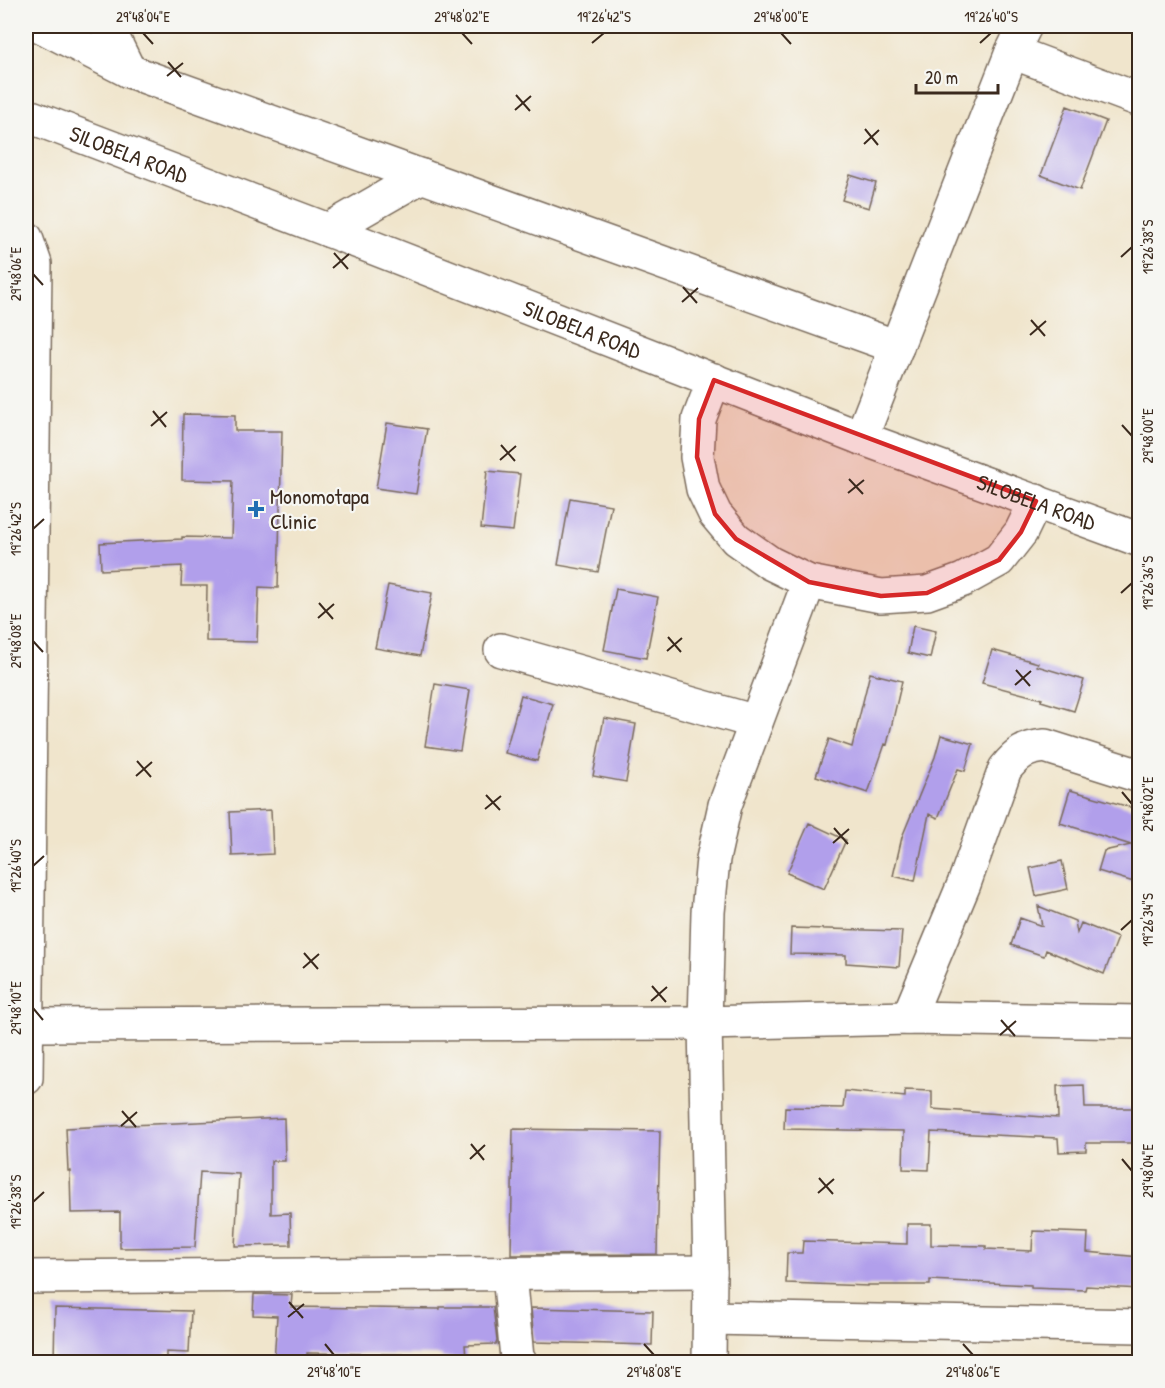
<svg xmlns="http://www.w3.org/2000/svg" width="1165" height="1388" viewBox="0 0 1165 1388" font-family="'Patrick Hand',sans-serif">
  <rect width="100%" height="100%" fill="#f6f6f2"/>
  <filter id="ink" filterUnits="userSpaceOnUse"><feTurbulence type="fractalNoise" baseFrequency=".0167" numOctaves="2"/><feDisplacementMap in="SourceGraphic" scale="12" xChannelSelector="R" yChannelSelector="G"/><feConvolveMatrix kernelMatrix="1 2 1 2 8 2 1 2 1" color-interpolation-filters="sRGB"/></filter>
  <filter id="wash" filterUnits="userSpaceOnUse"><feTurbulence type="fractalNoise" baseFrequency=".008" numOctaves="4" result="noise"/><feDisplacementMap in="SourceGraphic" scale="24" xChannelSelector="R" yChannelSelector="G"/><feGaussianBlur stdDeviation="1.35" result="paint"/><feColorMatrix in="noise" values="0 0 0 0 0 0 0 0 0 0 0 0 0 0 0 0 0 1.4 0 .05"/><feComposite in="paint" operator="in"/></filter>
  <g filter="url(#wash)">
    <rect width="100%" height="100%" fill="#f0e5cc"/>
    <g id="blocks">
      <path fill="#b19feb" d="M1067 106 1106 121 1080 190 1041 175Z
        M850 175 876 183 869 208 842 200Z
        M183 414 235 415V431H282L278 588 259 587 257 642 206 641 207 586H181L182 566 101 570 100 543 182 539V537L231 538 233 481 182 480Z
        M387 423 427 429 416 494 376 488Z
        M487 471 520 474 513 531 481 528Z
        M570 498 611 505 598 572 558 565Z
        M388 585 432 593 420 656 375 648Z
        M616 589 658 597 646 658 604 650Z
        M913 626 936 631 930 658 908 653Z
        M992 650 1038 663 1037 666 1084 680 1074 711 1041 701 1042 699 982 683Z
        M870 673 902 681 887 745 885 744 868 793 816 776 829 739 852 747Z
        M435 684 470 690 460 751 425 746Z
        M521 695 553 704 537 761 505 753Z
        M604 718 636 724 626 782 593 776Z
        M941 735 973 744 965 771 958 769 938 818 929 814 915 881 893 876 902 837 935 757Z
        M1070 790 1140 810V884L1098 871 1104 851 1131 845 1060 823Z
        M271 810 273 854 232 856 230 812Z
        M809 823 846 840 824 889 787 873Z
        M1062 861 1068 889 1036 896 1030 868Z
        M1038 906 1075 921 1077 933 1081 923 1118 938 1104 974 1046 950 1044 956 1011 945 1020 918 1042 926Z
        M791 928 902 931 899 967 846 963V955L790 954Z
        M1084 1085 1085 1108H1140V1143H1086V1151L1059 1152 1058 1138 931 1132 929 1170 903 1169 904 1131 784 1129 785 1107 843 1108 845 1091 905 1097V1090L932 1091V1109L1058 1118 1057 1086Z
        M284 1118 285 1161H271V1214L290 1213 291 1245 235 1246 239 1174 200 1172 195 1247 120 1248V1212L71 1213 70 1171H68L66 1128Z
        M513 1129 660 1131 657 1254 511 1255Z
        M907 1224H931V1245L986 1246V1249L1032 1251 1033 1231 1088 1233 1087 1252 1140 1257V1289L1086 1286 1085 1290 1031 1288V1285L930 1280V1285H868V1286L786 1283 787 1253H802L803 1241 907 1244Z
        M254 1294 292 1295 291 1307 440 1309V1307H493L497 1341 496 1344 465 1345 466 1357 442 1358V1355L307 1353V1362H274L277 1316 253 1315Z
        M55 1308 191 1311 189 1353 166 1352V1362H54Z
        M531 1308 653 1311 652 1345 534 1342Z"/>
    </g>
  </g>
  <g filter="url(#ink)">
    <use href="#blocks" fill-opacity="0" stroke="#7a6b5b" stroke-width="1.5"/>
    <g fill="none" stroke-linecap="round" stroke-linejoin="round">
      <g stroke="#7a6b5b" stroke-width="36">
        <g id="minor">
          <path d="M41 26 129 71 897 347"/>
          <path d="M107 26 129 71"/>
          <path d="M1012 52 1140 100"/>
          <path id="s1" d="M26 115 328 230 861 438 1140 540"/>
          <path d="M328 230 422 176"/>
          <path d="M26 238 35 264 26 1078"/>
          <path d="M714 380 699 419 697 457 703 489 715 514 736 539 770 563 809 582 881 596 927 593 963 580 999 560 1021 532 1036 501"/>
          <path d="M861 438 1012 52 1025 26"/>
          <path d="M501 650 756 722"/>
          <path d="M908 1018 964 884 1005 769C1018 753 1025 748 1045 746L1140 776"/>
          <path d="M26 1025 705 1023 908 1018 1140 1022"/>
          <path d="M509 1274 517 1358 520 1362"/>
          <path d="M26 1277 710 1272"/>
          <path d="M710 1318 1140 1326"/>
          <path d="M709 1362 710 1272 705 1023 708 912 713 859 725 805 809 582"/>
        </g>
      </g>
      <use href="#minor" stroke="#fff" stroke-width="33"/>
    </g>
  </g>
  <path fill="#d62828" fill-opacity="0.2" stroke="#d62828" stroke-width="4.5" stroke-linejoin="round" d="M714 380 1036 501 1021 532 999 560 927 593 881 596 809 582 736 539 715 514 697 457 699 419Z"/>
  <path fill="none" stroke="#3b2a1e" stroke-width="2" d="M143 33 153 44M462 33 472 44M781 33 791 44M592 43 604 33M980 43 991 33M168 62 181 77M167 76 183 63M516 95 530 111M515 110 531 96M865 129 878 145M864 144 879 130M334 253 348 269M1121 257 1132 247M333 268 349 254M33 274 43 285M683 287 697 303M682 302 698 288M1031 320 1045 336M1030 335 1046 321M153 411 166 427M1122 425 1132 436M151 426 167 412M501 445 515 461M500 460 516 446M849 479 863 494M848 493 864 480M33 529 44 519M1121 593 1132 583M319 603 333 619M318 618 334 604M668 637 681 652M33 641 43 652M667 651 682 638M1016 670 1030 686M1015 685 1031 671M137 761 151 777M136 776 152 762M1122 792 1132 804M486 795 500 810M485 809 501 796M834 828 848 844M833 843 849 829M33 866 44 856M1121 930 1132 920M304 953 318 969M303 968 319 954M652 986 666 1002M651 1001 667 987M33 1008 43 1020M1001 1020 1015 1036M1000 1035 1016 1021M122 1111 136 1127M121 1126 137 1112M471 1144 484 1160M470 1159 485 1145M1122 1159 1132 1171M819 1178 833 1194M818 1193 834 1179M33 1202 44 1192M289 1302 303 1318M288 1317 304 1304M325 1344 334 1355M644 1344 654 1355M963 1344 973 1355"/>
  <path fill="#1f6fb2" stroke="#f6f6f2" stroke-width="2" d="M253 500h6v6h6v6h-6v6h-6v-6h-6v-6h6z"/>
  <g text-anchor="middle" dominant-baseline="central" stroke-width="4.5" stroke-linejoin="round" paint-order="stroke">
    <g font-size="22" fill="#3b2a1e" stroke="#f6f6f2">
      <text stroke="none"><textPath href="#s1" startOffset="110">SILOBELA ROAD</textPath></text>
      <text stroke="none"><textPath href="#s1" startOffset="596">SILOBELA ROAD</textPath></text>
      <text stroke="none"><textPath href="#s1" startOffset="1082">SILOBELA ROAD</textPath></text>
    </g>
    <g font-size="22" fill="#3b2a1e" stroke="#f6f6f2" text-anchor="start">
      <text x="270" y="496">Monomotapa<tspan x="270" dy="25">Clinic</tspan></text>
    </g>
  </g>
  <rect width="1165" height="1388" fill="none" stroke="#f6f6f2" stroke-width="66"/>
  <path d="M916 84v9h82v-9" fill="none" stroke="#3b2a1e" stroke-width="3"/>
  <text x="925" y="84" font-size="18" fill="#3b2a1e" stroke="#f6f6f2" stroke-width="4.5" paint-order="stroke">20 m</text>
  <rect x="33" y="33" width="1099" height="1322" fill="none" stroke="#3b2a1e" stroke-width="2"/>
  <g font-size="15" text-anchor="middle" fill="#3b2a1e">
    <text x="143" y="22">29°48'04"E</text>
    <text x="462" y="22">29°48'02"E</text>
    <text x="604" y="22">19°26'42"S</text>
    <text x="781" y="22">29°48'00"E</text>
    <text x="991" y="22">19°26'40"S</text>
    <text transform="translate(1148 247) rotate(-90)" y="5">19°26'38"S</text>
    <text transform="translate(16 274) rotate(-90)" y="5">29°48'06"E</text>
    <text transform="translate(1148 436) rotate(-90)" y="5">29°48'00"E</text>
    <text transform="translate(16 529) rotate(-90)" y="5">19°26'42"S</text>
    <text transform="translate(1148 583) rotate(-90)" y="5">19°26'36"S</text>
    <text transform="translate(16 641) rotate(-90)" y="5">29°48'08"E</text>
    <text transform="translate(1148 804) rotate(-90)" y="5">29°48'02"E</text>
    <text transform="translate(16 866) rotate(-90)" y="5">19°26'40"S</text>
    <text transform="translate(1148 920) rotate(-90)" y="5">19°26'34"S</text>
    <text transform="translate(16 1008) rotate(-90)" y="5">29°48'10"E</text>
    <text transform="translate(1148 1171) rotate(-90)" y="5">29°48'04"E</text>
    <text transform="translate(16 1202) rotate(-90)" y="5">19°26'38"S</text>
    <text x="334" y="1377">29°48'10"E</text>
    <text x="654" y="1377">29°48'08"E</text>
    <text x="973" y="1377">29°48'06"E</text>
  </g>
</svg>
